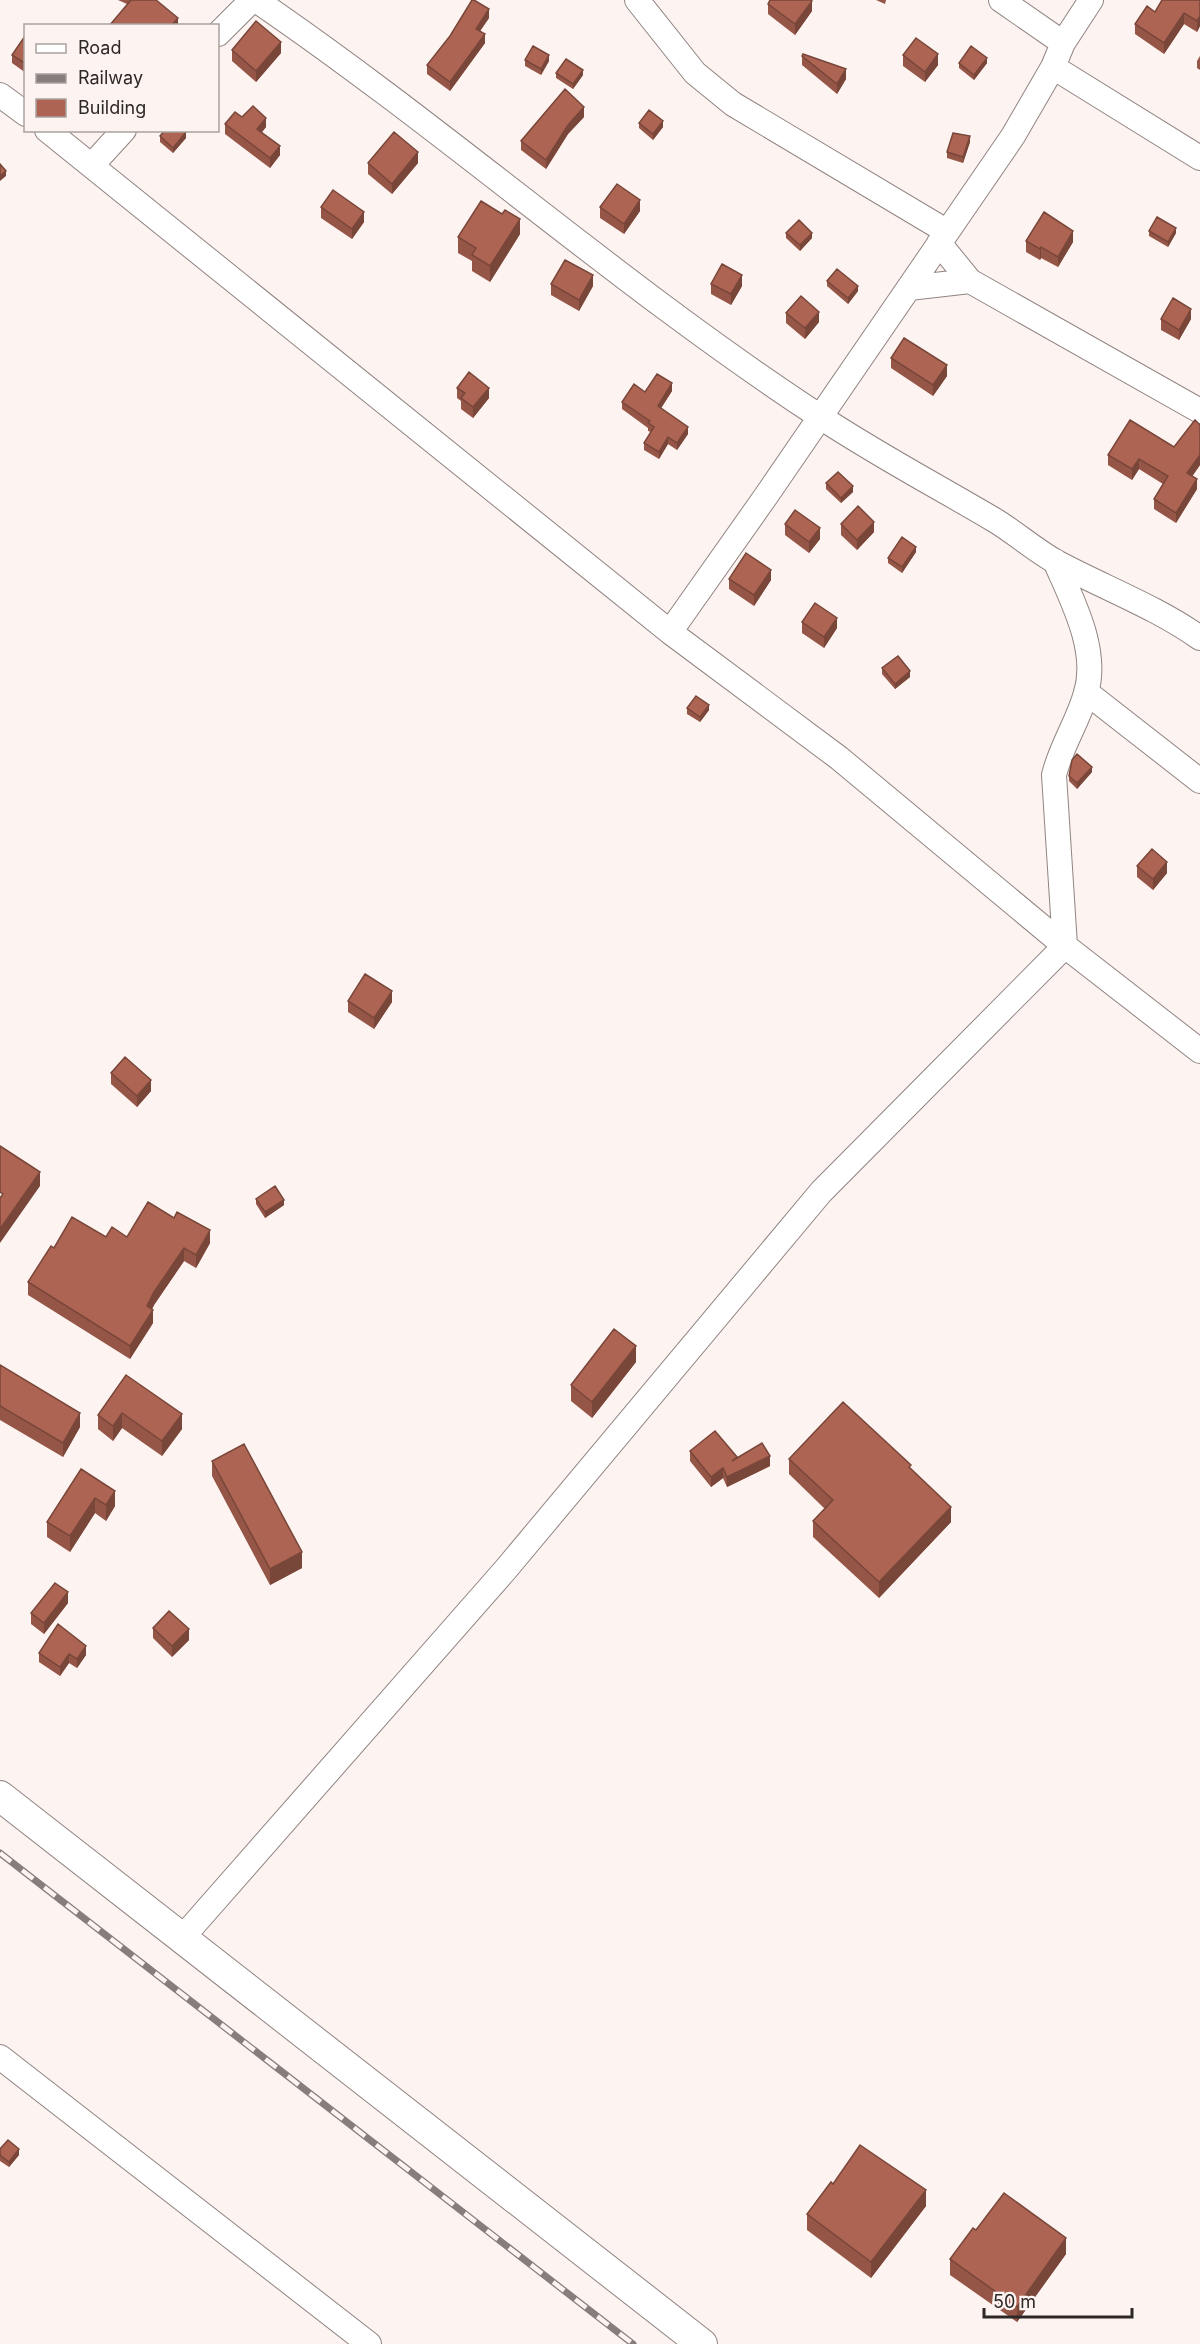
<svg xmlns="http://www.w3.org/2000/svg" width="1200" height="2344" viewBox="0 0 1200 2344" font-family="Inter,sans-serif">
  <rect width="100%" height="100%" fill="#fdf3f0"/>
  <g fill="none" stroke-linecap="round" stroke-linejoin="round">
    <g stroke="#908481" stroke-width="26">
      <path id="minor" d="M256 0C449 132 623 288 819 416 876 454 937 486 996 521 1017 534 1036 551 1058 563 1105 588 1156 607 1200 638
        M637 0 695 73 733 104 946 231
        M1001 0 1063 43
        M218 34 252 0
        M1053 67 1200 158
        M0 95 26 114
        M47 130 670 632 839 758 1065 946 1200 1051
        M92 165 124 130
        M939 243 970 281 1200 411
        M909 288 970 281
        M670 632 766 496 1013 136 1053 67 1063 43 1091 0
        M1086 692 1200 781
        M182 1938 506 1569 821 1192 1065 946 1054 775C1061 746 1078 722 1086 693 1099 650 1072 600 1055 561
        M0 2057 369 2344"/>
    </g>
    <g stroke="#908481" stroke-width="32">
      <path id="tertiary" d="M0 1796 702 2344"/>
    </g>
    <use href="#minor" stroke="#fff" stroke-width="24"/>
    <use href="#tertiary" stroke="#fff" stroke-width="30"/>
    <g stroke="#857e7c" stroke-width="7">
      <path id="rail" d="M0 1853 633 2344"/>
    </g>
    <use href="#rail" stroke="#fdf3f0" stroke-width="4.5" stroke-dasharray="14" stroke-linecap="butt"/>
  </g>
  <path fill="#955647" d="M118 0H156L178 26 127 4Z
    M876 0H886L885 4Z
    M1200 0V26L1197 32 1184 24 1164 54 1135 34V24L1155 12Z
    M768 4 812 11 795 35 768 14Z
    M489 18 480 31 485 43 450 91 427 74V65Z
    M25 36 26 73 12 63V55Z
    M232 50 281 53 256 82 232 61Z
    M903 55 938 65 925 82 903 66Z
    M802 56 846 79 837 94 802 65Z
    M1200 56V70L1197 68V61Z
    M525 60 549 61 541 75 525 66Z
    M959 63H987L974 80 959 68Z
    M556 73 583 75 573 89 556 78Z
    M242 117 266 127 262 132 280 155 270 168 225 134V124Z
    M584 117 568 134 546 169 521 150V141Z
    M639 123 663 127 653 140 639 128Z
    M160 136 186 138 173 153 160 142Z
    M970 142 963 163 947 158V152Z
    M368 163H418L392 194 368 174Z
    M321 207 364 222 352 239 321 218Z
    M600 207 640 211 624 234 600 218Z
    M1149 231 1176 233 1168 247 1149 236Z
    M786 233 812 238 800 251 786 238Z
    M520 234 490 282 472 271V261L458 253V237Z
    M1026 241 1073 242 1058 267 1041 258 1040 260 1026 252Z
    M827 281 858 291 848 304 827 286Z
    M551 284 593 286 579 311 551 295Z
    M711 284 742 286 731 305 711 294Z
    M786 313 819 322 805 339 786 323Z
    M1161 319H1191L1179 340 1161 330Z
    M891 358 947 376 933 396 891 368Z
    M457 388 489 398 473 418 461 409V401L457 398Z
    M672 391 661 408 688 434 677 450 668 444 659 459 644 450V443L651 432 648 431V428L622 409V402L645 392Z
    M1108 455 1200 465 1192 476 1197 489 1176 523 1154 509V499L1163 484 1139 469 1132 480 1108 465Z
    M826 483 853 492 841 503 826 489Z
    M785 524 820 539 809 553 785 535Z
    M841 524 874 532 857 550 841 535Z
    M916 552 902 573 888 563V558Z
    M729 579 771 580 754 606 729 589Z
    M802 622 837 628 824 648 802 633Z
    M882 668 910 677 895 689 882 674Z
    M687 708 709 710 700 722 687 714Z
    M1092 772 1077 789 1069 781V776Z
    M1137 866 1167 873 1153 890 1137 877Z
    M348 1001 392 1002 374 1029 348 1012Z
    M111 1073 151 1091 137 1107 111 1084Z
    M256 1199 284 1205 265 1218 256 1204Z
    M106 1237H127L210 1243 196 1268 184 1261 154 1305 152 1309 153 1323 130 1359 28 1295V1282L54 1248Z
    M636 1362 592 1418 571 1401V1385Z
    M0 1365 80 1427 63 1457 0 1420Z
    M126 1375 182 1429 162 1456 122 1428 113 1441 98 1429V1415Z
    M690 1451 737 1457 770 1466 727 1487 723 1478 711 1487 690 1461Z
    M789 1459 911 1469 951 1522 879 1598 813 1537V1521L825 1509 789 1474Z
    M212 1461 302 1568 270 1585 212 1476Z
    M81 1469 115 1506 106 1521 95 1513 70 1552 47 1537V1522Z
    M68 1603 44 1634 31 1624V1613Z
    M58 1624 86 1655 77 1668 69 1663 60 1676 39 1662V1653Z
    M153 1628 189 1640 172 1657 153 1638Z
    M0 2149 19 2155 9 2167 0 2161Z
    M833 2184 926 2206 871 2278 807 2230V2214Z
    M976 2230 1066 2254 1017 2322 950 2275V2259Z"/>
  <path fill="#79463a" d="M812 1V11L795 35V24Z
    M489 9V18L476 37V29Z
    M1184 13V24L1164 54V43Z
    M1200 16V26L1197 32V21Z
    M178 18V26H171Z
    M485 34V43L450 91V82Z
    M281 42V53L256 82V71Z
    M938 54V65L925 82V72Z
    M549 55V61L541 75V69Z
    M987 58V63L974 80V75Z
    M846 69V79L837 94V84Z
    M583 70V75L573 89V84Z
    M584 107V117L568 134 546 169V160L568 125Z
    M266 118V127L257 138V129Z
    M663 121V127L653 140V134Z
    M186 132V138L173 153V148Z
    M970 136V142L963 163V157Z
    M280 146V155L270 168V158Z
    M418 152V163L392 194V184Z
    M6 171V176L0 181V176Z
    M640 200V211L624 234V224Z
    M364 212V222L352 239V229Z
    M520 219V234L490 282V266Z
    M1176 228V233L1168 247V242Z
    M1073 231V242L1058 267V257Z
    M812 233V238L800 251V245Z
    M1041 247V258L1040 260V249Z
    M593 275V286L579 311V300Z
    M742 275V286L731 305V294Z
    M858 286V291L848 304V298Z
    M1191 309V319L1179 340V330Z
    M819 312V322L805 339V328Z
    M947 365V376L933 396V385Z
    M672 383V391L658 413V406Z
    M489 388V398L473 418V407Z
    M688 427V434L677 450V443Z
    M668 437V444L659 459V452Z
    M1200 455V465L1187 484V473Z
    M1139 459V469L1132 480V469Z
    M1197 479V489L1176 523V513Z
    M853 486V492L841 503V498Z
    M874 522V532L857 550V540Z
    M820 528V539L809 553V542Z
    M916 547V552L902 573V567Z
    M771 570V580L754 606V595Z
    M837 618V628L824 648V637Z
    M910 671V677L895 689V684Z
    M709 705V710L700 722V717Z
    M1092 767V772L1077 789V783Z
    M1167 862V873L1153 890V879Z
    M392 991V1002L374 1029V1018Z
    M151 1080V1091L137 1107V1096Z
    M40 1172V1186L0 1243V1229Z
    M284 1200V1205L265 1218V1212Z
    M210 1230V1243L196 1268V1255Z
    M184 1248V1261L154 1305 149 1316 153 1310V1323L130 1359V1346L154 1292Z
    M636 1346V1362L592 1418V1402Z
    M80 1413V1427L63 1457V1443Z
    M122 1413V1428L113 1441V1426Z
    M182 1414V1429L162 1456V1441Z
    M770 1456V1466L727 1487V1477Z
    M723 1468V1478L711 1487V1477Z
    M115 1491V1506L106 1521V1505Z
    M95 1498V1513L70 1552V1536Z
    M951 1507V1522L879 1598V1582Z
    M302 1552V1568L270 1585V1569Z
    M68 1592V1603L44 1634V1623Z
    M189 1629V1640L172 1657V1646Z
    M86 1646V1655L77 1668V1659Z
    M69 1654V1663L60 1676V1667Z
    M19 2149V2155L9 2167V2162Z
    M926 2190V2206L871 2278V2262Z
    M1066 2238V2254L1017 2322V2307Z"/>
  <path fill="#ad6453" stroke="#79463a" stroke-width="1.5" d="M131 0H156L178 18 171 26H109Z
    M472 0H474L489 9 476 29 485 34 450 82 427 65 450 36Z
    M770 0H811L812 1 795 24 768 4Z
    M1162 0H1200V16L1197 21 1184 13 1164 43 1135 24 1147 6 1155 12Z
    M256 21 281 42 256 71 232 50Z
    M25 36H26V64L12 55Z
    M916 38 938 54 925 72 903 55Z
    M533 46 549 55 541 69 525 60Z
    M971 46 987 58 974 75 959 63Z
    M803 54 846 69 837 84 802 56Z
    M566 59 583 70 573 84 556 73Z
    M565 89 584 107 568 125 546 160 521 141Z
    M253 106 266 118 257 129 280 146 270 158 225 124 235 112 242 117Z
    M649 110 663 121 653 134 639 123Z
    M165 130H183L186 132 173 148 160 136Z
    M394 132 418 152 392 184 368 163Z
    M953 133 970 136 963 157 947 152Z
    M0 164 6 171 0 176Z
    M617 184 640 200 624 224 600 207Z
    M333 190 364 212 352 229 321 207Z
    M481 201 502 214 505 210 520 219 490 266 472 255 476 248 458 237Z
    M1044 212 1073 231 1058 257 1041 247 1040 249 1026 241Z
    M1157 217 1176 228 1168 242 1149 231Z
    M799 220 812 233 800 245 786 233Z
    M565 260 593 275 579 300 551 284Z
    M722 264 742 275 731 294 711 284Z
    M837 269 858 286 848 298 827 281Z
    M801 296 819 312 805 328 786 313Z
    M1173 298 1191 309 1179 330 1161 319Z
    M904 338 947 365 933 385 891 358Z
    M469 372 489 388 473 407 461 398 465 393 457 388Z
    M657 374 672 383 658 406 688 427 677 443 668 437 659 452 644 443 654 427 648 423 650 421 622 402 634 384 645 392Z
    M1130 420 1174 447 1195 420 1200 425V455L1187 473 1197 479 1176 513 1154 499 1168 476 1139 459 1132 469 1108 455Z
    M838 472 853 486 841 498 826 483Z
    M858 506 874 522 857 540 841 524Z
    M795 510 820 528 809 542 785 524Z
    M902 537 916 547 902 567 888 558Z
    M746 553 771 570 754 595 729 579Z
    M815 603 837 618 824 637 802 622Z
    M898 656 910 671 895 684 882 668Z
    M696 696 709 705 700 717 687 708Z
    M1077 754 1092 767 1077 783 1069 776 1072 760Z
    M1152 849 1167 862 1153 879 1137 866Z
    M365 974 392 991 374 1018 348 1001Z
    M125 1057 151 1080 137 1096 111 1073Z
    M0 1146 40 1172 0 1229V1198L3 1194 0 1192Z
    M275 1186 284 1200 265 1212 256 1199Z
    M148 1202 174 1218 177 1212 210 1230 196 1255 184 1248 154 1292 147 1306 153 1310 130 1346 28 1282 51 1246 54 1248 72 1217 106 1237 112 1227 127 1237Z
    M614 1329 636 1346 592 1402 571 1385Z
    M0 1365 80 1413 63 1443 0 1406Z
    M126 1375 182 1414 162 1441 122 1413 113 1426 98 1415Z
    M843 1402 911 1465 909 1467 951 1507 879 1582 813 1521 833 1500 789 1459Z
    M715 1431 737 1457 732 1461 762 1443 770 1456 727 1477 723 1468 711 1477 690 1451Z
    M244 1444 302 1552 270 1569 212 1461Z
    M81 1469 115 1491 106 1505 95 1498 70 1536 47 1522Z
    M55 1583 68 1592 44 1623 31 1613Z
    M169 1611 189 1629 172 1646 153 1628Z
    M58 1624 86 1646 77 1659 69 1654 60 1667 39 1653Z
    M8 2140 19 2149 9 2162 0 2155V2149Z
    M860 2145 926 2190 871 2262 807 2214 831 2182 833 2184Z
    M1004 2193 1066 2238 1017 2307 950 2259 973 2228 976 2230Z"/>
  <rect x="24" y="24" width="195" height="108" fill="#fdf3f0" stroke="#a9a29f" stroke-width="1.5"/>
  <rect x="36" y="44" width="30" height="9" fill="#ffffff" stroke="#a9a29f" stroke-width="1.5"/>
  <text x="78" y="54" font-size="18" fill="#2c2826">Road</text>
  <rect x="36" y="74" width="30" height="9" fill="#857e7c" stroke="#a9a29f" stroke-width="1.5"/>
  <text x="78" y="84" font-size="18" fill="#2c2826">Railway</text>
  <rect x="36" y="99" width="30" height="18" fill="#ad6453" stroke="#a9a29f" stroke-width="1.5"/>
  <text x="78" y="114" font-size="18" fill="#2c2826">Building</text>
  <path d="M984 2308v9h148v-9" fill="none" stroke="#2c2826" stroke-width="3"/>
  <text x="993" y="2308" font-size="18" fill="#2c2826" stroke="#fdf3f0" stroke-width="4.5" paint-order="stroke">50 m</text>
</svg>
